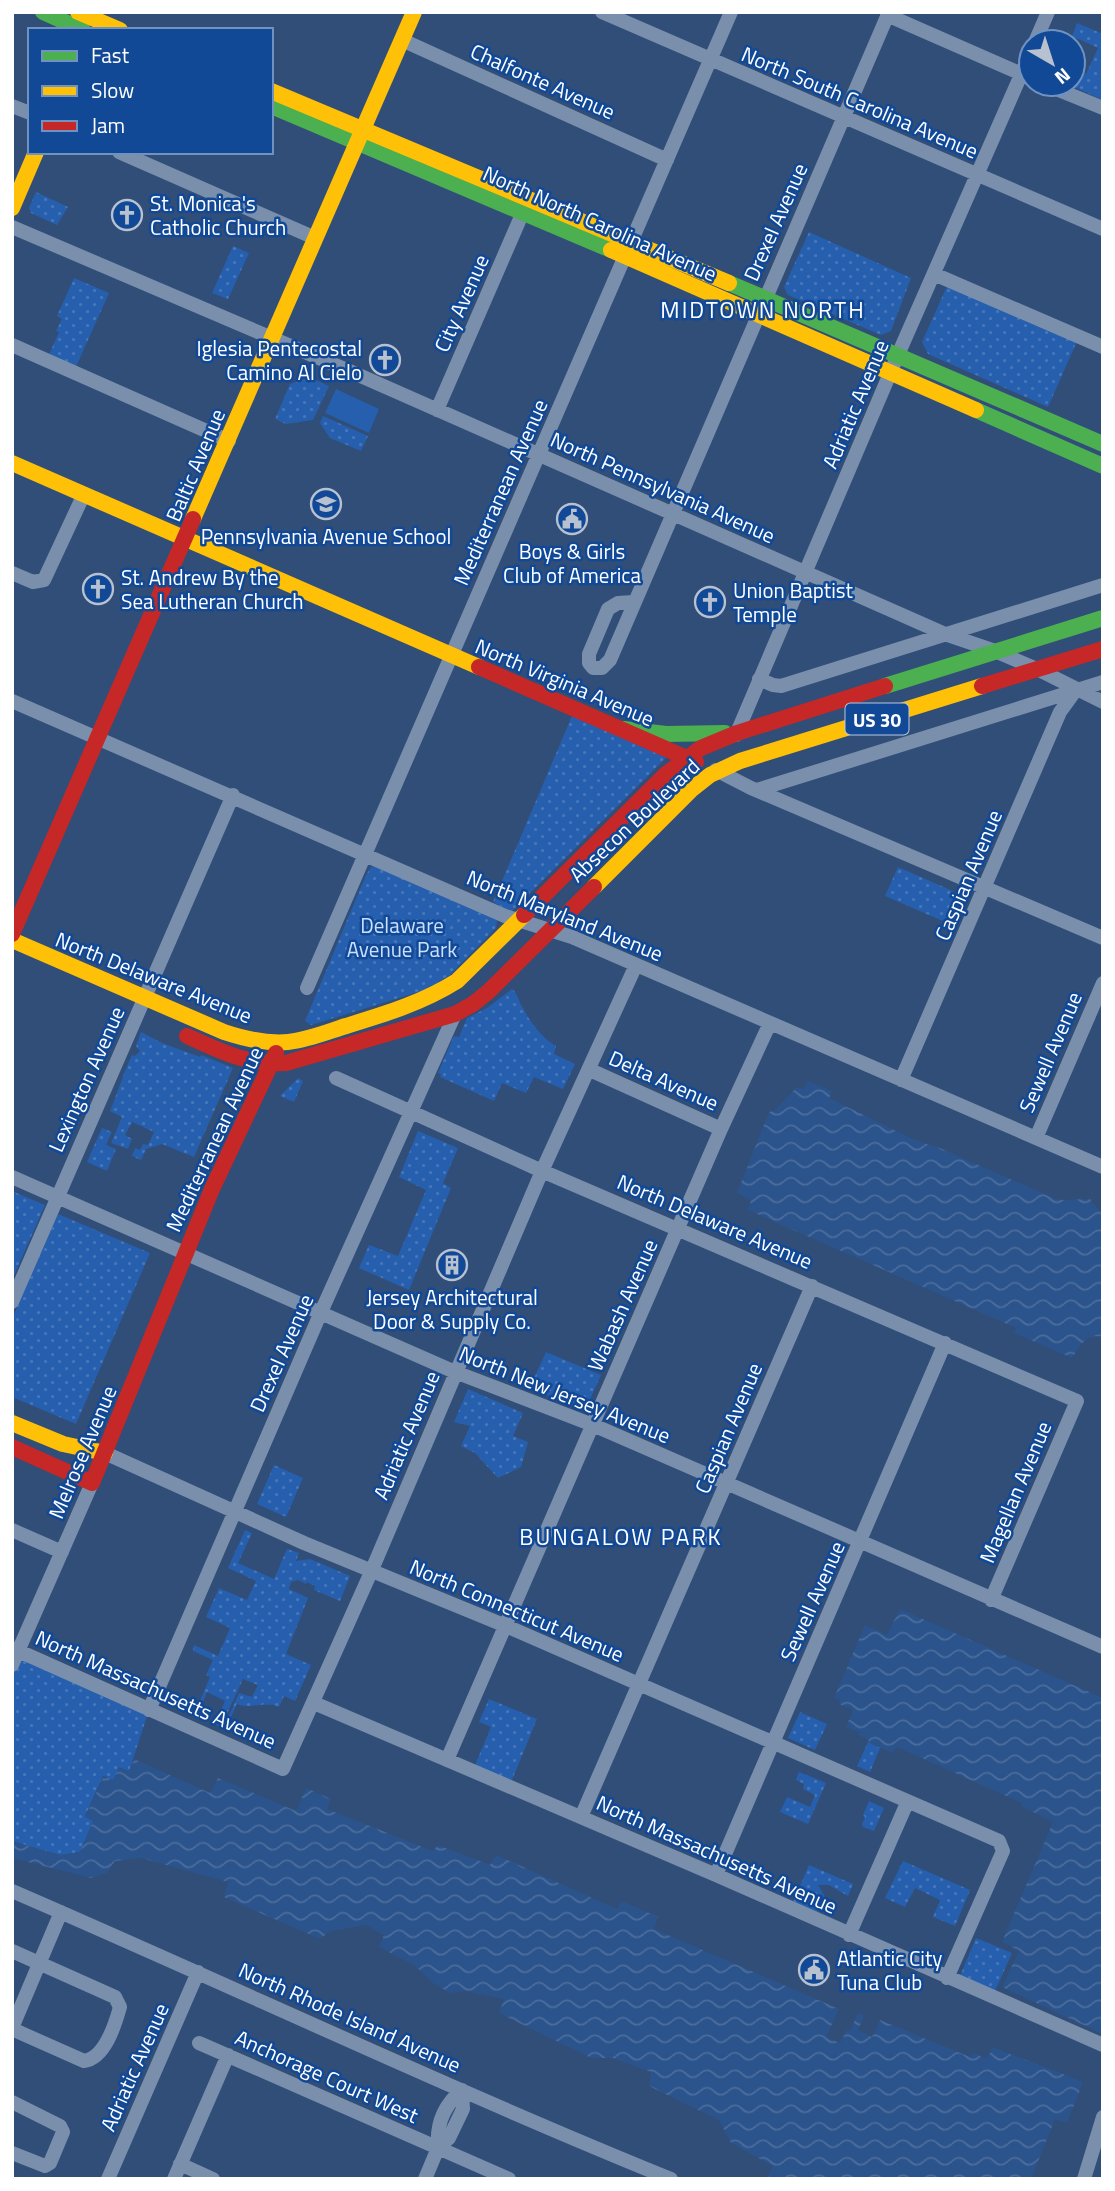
<svg xmlns="http://www.w3.org/2000/svg" width="1115" height="2191" viewBox="0 0 1115 2191" font-family="'Titillium Web',sans-serif">
  <defs>
    <pattern id="grass-dots" width="8" height="8" patternUnits="userSpaceOnUse" patternTransform="scale(1.75)"><rect width="8" height="8" fill="#265fae"/><path d="M2 2h.1M6 6h.1" fill="none" stroke="#4777ba" stroke-width="1.8" stroke-linecap="round"/></pattern>
    <pattern id="water-waves" width="16" height="10" patternUnits="userSpaceOnUse" patternTransform="scale(1.75)"><rect width="16" height="10" fill="#2b538c"/><path d="M0 5q4-4 8 0t8 0" fill="none" stroke="#4b6d9d"/></pattern>
  </defs>
  <rect width="100%" height="100%" fill="#304e78"/>
  <path fill="url(#grass-dots)" d="M1077 23 1103 34V100L1067 84H1073V68L1086 74 1098 48 1072 36Z
    M36 192 68 207 57 225 31 213 29 208Z
    M809 232 911 278 891 331 881 335 788 295 784 287Z
    M233 246 249 253 228 299 212 293Z
    M74 278 109 293 75 369 48 357 59 332 56 331 62 319 57 316Z
    M948 284 1077 341 1048 407 928 354 922 342Z
    M309 377 329 386 313 420 286 424 275 419 290 384Z
    M323 416 368 436 361 451 330 438 320 423Z
    M572 716 668 756 511 912 493 902Z
    M378 865 497 920 496 928 450 975 425 990 311 1025 305 1021 366 875 371 867Z
    M898 867 964 896 952 925 885 896Z
    M512 989C519 995 518 1001 523 1008 529 1021 544 1040 556 1046L554 1054 575 1064 563 1089 534 1077 526 1093 502 1083 494 1101 440 1077 441 1074 438 1073 454 1036 459 1037 467 1018 487 1008Z
    M141 1032 162 1043 200 1057 201 1055 233 1068 194 1157 162 1144 146 1149 141 1160 132 1156 135 1148 140 1150 143 1144 148 1145 154 1132 132 1122 125 1135 132 1139 128 1149 111 1143 122 1117 110 1111C118 1092 123 1074 132 1055L135 1056 140 1051 136 1046Z
    M298 1078 303 1081 294 1102 280 1096Z
    M102 1128 112 1132 106 1145 116 1149 107 1171 87 1162Z
    M418 1131 458 1148 443 1183 451 1188 409 1290 359 1268 369 1245 398 1256 426 1190 399 1177Z
    M12 1191 45 1205 12 1280Z
    M58 1214 150 1253 76 1424 12 1397V1319Z
    M546 1352 601 1375 586 1408 580 1410 530 1387Z
    M468 1389 523 1413 513 1436 528 1442 521 1467 498 1478 475 1453 461 1446 470 1426 454 1422Z
    M274 1465 303 1478 286 1517 257 1504Z
    M245 1530 252 1533 238 1563 274 1579 287 1549 299 1553 296 1561 310 1559 350 1576 340 1601 314 1590 315 1586 307 1582 306 1584 298 1580 291 1582 289 1589 308 1598 286 1654 311 1665 295 1701 284 1696 279 1707C265 1700 251 1710 237 1704L226 1728 224 1727 239 1693 252 1697 258 1685 243 1679 221 1727 215 1724 225 1701 207 1692 197 1716 194 1715 210 1677 206 1675 213 1660 193 1651 194 1645 218 1656 230 1628 206 1617 219 1588 247 1600 256 1581 228 1568Z
    M19 1651 149 1710 129 1771 113 1780 103 1776 85 1816 93 1821 80 1852 60 1855 12 1841V1665Z
    M489 1699 537 1719 512 1780 475 1765 491 1727 479 1722Z
    M800 1712 827 1724 815 1750 788 1738Z
    M868 1742 880 1748 870 1772 857 1766Z
    M799 1772 826 1783 808 1824 780 1812 787 1797 810 1807 815 1795 803 1789 804 1784 796 1780Z
    M869 1801 884 1808 874 1831 863 1827 862 1824 865 1817 863 1815Z
    M903 1861 970 1890 955 1926 933 1917 940 1900 915 1888 905 1907 885 1898Z
    M809 1865 853 1884 848 1896 829 1885H818L825 1897 818 1912 793 1902Z
    M976 1938 1012 1953 995 1991 960 1976Z"/>
  <path fill="#265fae" d="M336 389 379 409 369 433 325 413Z"/>
  <path fill="url(#water-waves)" d="M808 1081 832 1091 829 1098 915 1140 942 1149 1058 1200 1090 1199 1103 1214V1337C1084 1333 1082 1345 1072 1358L1014 1333 1016 1328 748 1210 751 1200 737 1193 769 1112 774 1111 797 1087 803 1089Z
    M900 1609 1103 1698V2034L1002 1987 1019 1951 1002 1942 1053 1822 1021 1806 1022 1803 897 1747 892 1753 868 1742 869 1740 858 1735 859 1732 846 1727 853 1710 839 1704 840 1700 834 1698 865 1625 887 1635Z
    M134 1759 210 1793 218 1778 296 1811 306 1788 331 1799 327 1809 433 1851 438 1845 490 1865 496 1855 617 1909 622 1901 658 1917 654 1929 839 2009 826 2037 840 2043 847 2030 850 2031 858 2013 864 2016 858 2030 872 2037 880 2020 970 2057 973 2053 987 2059 993 2047C1023 2060 1053 2069 1083 2082L1067 2123 1055 2119 1031 2179H767L773 2166 731 2143 719 2120 649 2086 651 2072 613 2058H591L499 2013 504 1999 465 1991 450 1993 433 1983 414 1965 379 1947 384 1935 366 1925 330 1931 320 1939 224 1897 228 1882 141 1858 115 1861 107 1873 91 1878 12 1858V1841L60 1855 80 1852 93 1821 85 1817 104 1776 113 1780 119 1767 129 1771Z"/>
  <g fill="none" stroke-linecap="round" stroke-linejoin="round">
    <path stroke="#7a8fab" stroke-width="14" d="M602 12 1103 229
      M887 15 1031 78
      M402 40 667 160
      M1035 42 1048 12
      M1044 84 1103 108
      M12 106 30 113
      M119 152 315 238
      M12 227 354 373 945 634 995 651 1039 670 1103 702
      M934 274 1103 347
      M12 345 229 441
      M437 410 523 212
      M12 573 33 582 44 580 84 494
      M633 602 618 603 608 609 589 654V663L593 668H602L610 660 889 12
      M759 679 773 685 781 686 1103 585
      M12 701 505 916 572 937 1103 1167
      M736 735 897 357 1031 52
      M716 770 751 788 1103 938
      M757 790 1103 682
      M307 988 731 12
      M590 1070 721 1129
      M336 1078 542 1171 1077 1401 991 1600
      M901 1080 1060 712 1076 690
      M1036 1138 1103 983
      M12 1177 455 1372 593 1425 1103 1647
      M12 1302 233 795
      M105 1453 304 1543 506 1626 999 1841 1003 1851 947 1978
      M12 1530 62 1552
      M12 1648 283 1769 371 1572 542 1171 636 965
      M12 1665 92 1483
      M314 1703 716 1875 1103 2045
      M149 1710 321 1312 455 1014
      M447 1760 721 1129 770 1023
      M581 1817 812 1286
      M716 1875 945 1343
      M12 1891C232 1986 449 2089 671 2179
      M849 1935 907 1803
      M12 1951 115 1997 120 2007C115 2025 105 2058 84 2061L12 2029
      M12 2028 61 1912
      M199 2043 509 2179
      M12 2102 60 2126 63 2132 50 2163 45 2166 12 2153
      M438 2148C436 2125 444 2105 462 2090
      M180 2164 213 2179
      M108 2179 198 1972
      M174 2179 228 2055
      M425 2179 438 2148 449 2138 463 2109 462 2090
      M1084 2179 1103 2117"/>
    <path stroke="#4caf50" stroke-width="16" d="M43 12 83 30
      M271 106 611 250
      M729 283 1103 444
      M976 410 1103 466
      M885 686 1103 618
      M624 729 666 734 725 733"/>
    <path stroke="#ffc107" stroke-width="16" d="M78 12 120 30
      M271 91 729 283
      M12 208 36 152
      M611 250 976 410
      M12 463 479 667
      M193 519 414 12
      M594 887 691 790 710 775 740 761 982 686
      M12 940 224 1032C245 1039 266 1044 288 1042 308 1040 327 1032 346 1026 385 1014 422 1003 457 981L524 915
      M12 1423 63 1444 105 1453"/>
    <path stroke="#c62828" stroke-width="16" d="M479 667 696 762
      M982 686 1103 649
      M524 915 666 774 701 748 737 733 885 686
      M12 934 193 519
      M187 1036C220 1051 249 1066 286 1063L455 1014 473 1004 489 991 594 887
      M12 1447 92 1483 212 1189 276 1053"/>
  </g>
  <defs>
    <g id="church-ring" transform="scale(1.575)"><circle r="9.5" fill="#114997" stroke="#b7c1d0" stroke-width="1.5"/><path d="M-1.2-6h2.4v3.5h3.3v2.4h-3.3V6h-2.4V-.1h-3.3v-2.4h3.3Z" fill="#b7c1d0"/></g>
    <g id="school-ring" transform="scale(1.575)"><circle r="9.5" fill="#114997" stroke="#b7c1d0" stroke-width="1.5"/><path d="M0-5L7-2L0 1L-7-2ZM-4 1L0 2.5L4 1V4Q0 6-4 4Z" fill="#b7c1d0"/></g>
    <g id="civic-ring" transform="scale(1.575)"><circle r="9.5" fill="#114997" stroke="#b7c1d0" stroke-width="1.5"/><path d="M-.6-6.5H3V-4.5H.6V-3L4-1V1h2V6H-6V1h2V-1L-.6-3ZM-1.2 2.5V6h2.4V2.5Z" fill="#b7c1d0"/></g>
    <g id="building-ring" transform="scale(1.575)"><circle r="9.5" fill="#114997" stroke="#b7c1d0" stroke-width="1.5"/><path d="M-4-6H4V6H1V3H-1V6H-4ZM-2.5-4.3h1.7v1.8h-1.7ZM.8-4.3h1.7v1.8H.8ZM-2.5-1h1.7V.8h-1.7ZM.8-1h1.7V.8H.8Z" fill="#b7c1d0"/></g>
  </defs>
  <g fill-rule="evenodd">
    <use href="#church-ring" x="127" y="215"/>
    <use href="#church-ring" x="385" y="360"/>
    <use href="#school-ring" x="326" y="504"/>
    <use href="#civic-ring" x="572" y="519"/>
    <use href="#church-ring" x="98" y="589"/>
    <use href="#church-ring" x="710" y="602"/>
    <use href="#building-ring" x="452" y="1265"/>
    <use href="#civic-ring" x="814" y="1970"/>
  </g>
  <g text-anchor="middle" dominant-baseline="central" stroke-width="5" stroke-linejoin="round" paint-order="stroke">
    <rect fill="#114997" stroke="#b8c8e0" stroke-width="2" x="845.5" y="703.5" width="63" height="31" rx="5"/>
    <g font-size="19" font-weight="bold" fill="#fff">
      <text x="877" y="719">US 30</text>
    </g>
    <g font-size="21" fill="#fff" stroke="#114997">
      <text transform="translate(543 81) rotate(24)">Chalfonte Avenue</text>
      <text transform="translate(860 102) rotate(23)">North South Carolina Avenue</text>
      <text transform="translate(775 222) rotate(-66)">Drexel Avenue</text>
      <text transform="translate(600 223) rotate(24)">North North Carolina Avenue</text>
      <text transform="translate(461 303) rotate(-66)">City Avenue</text>
      <text transform="translate(855 404) rotate(-67)">Adriatic Avenue</text>
      <text transform="translate(195 465) rotate(-67)">Baltic Avenue</text>
      <text transform="translate(663 487) rotate(24)">North Pennsylvania Avenue</text>
      <text transform="translate(500 492) rotate(-66)">Mediterranean Avenue</text>
      <text transform="translate(565 682) rotate(23)">North Virginia Avenue</text>
      <text transform="translate(634 820) rotate(-43)">Absecon Boulevard</text>
      <text transform="translate(968 875) rotate(-67)">Caspian Avenue</text>
      <text transform="translate(565 915) rotate(22)">North Maryland Avenue</text>
      <text transform="translate(154 977) rotate(22)">North Delaware Avenue</text>
      <text transform="translate(1050 1052) rotate(-67)">Sewell Avenue</text>
      <text transform="translate(86 1079) rotate(-66)">Lexington Avenue</text>
      <text transform="translate(664 1080) rotate(24)">Delta Avenue</text>
      <text transform="translate(214 1139) rotate(-65)">Mediterranean Avenue</text>
      <text transform="translate(715 1221) rotate(23)">North Delaware Avenue</text>
      <text transform="translate(622 1305) rotate(-66)">Wabash Avenue</text>
      <text transform="translate(281 1353) rotate(-66)">Drexel Avenue</text>
      <text transform="translate(565 1394) rotate(22)">North New Jersey Avenue</text>
      <text transform="translate(728 1428) rotate(-67)">Caspian Avenue</text>
      <text transform="translate(406 1435) rotate(-67)">Adriatic Avenue</text>
      <text transform="translate(82 1452) rotate(-67)">Melrose Avenue</text>
      <text transform="translate(1015 1492) rotate(-67)">Magellan Avenue</text>
      <text transform="translate(812 1601) rotate(-66)">Sewell Avenue</text>
      <text transform="translate(517 1610) rotate(23)">North Connecticut Avenue</text>
      <text transform="translate(156 1689) rotate(24)">North Massachusetts Avenue</text>
      <text transform="translate(717 1854) rotate(24)">North Massachusetts Avenue</text>
      <text transform="translate(350 2017) rotate(24)">North Rhode Island Avenue</text>
      <text transform="translate(134 2067) rotate(-66)">Adriatic Avenue</text>
      <text transform="translate(327 2076) rotate(24)">Anchorage Court West</text>
    </g>
    <g font-size="21" fill="#fff" stroke="#114997" text-anchor="start">
      <text x="150" y="203">St. Monica's<tspan x="150" dy="24">Catholic Church</tspan></text>
      <text x="362" y="348" text-anchor="end">Iglesia Pentecostal<tspan x="362" dy="24">Camino Al Cielo</tspan></text>
      <text x="326" y="536" text-anchor="middle">Pennsylvania Avenue School</text>
      <text x="572" y="551" text-anchor="middle">Boys &amp; Girls<tspan x="572" dy="24">Club of America</tspan></text>
      <text x="121" y="577">St. Andrew By the<tspan x="121" dy="24">Sea Lutheran Church</tspan></text>
      <text x="733" y="590">Union Baptist<tspan x="733" dy="24">Temple</tspan></text>
      <text x="452" y="1297" text-anchor="middle">Jersey Architectural<tspan x="452" dy="24">Door &amp; Supply Co.</tspan></text>
      <text x="837" y="1958">Atlantic City<tspan x="837" dy="24">Tuna Club</tspan></text>
    </g>
    <g font-size="21" fill="#cae0fe" stroke="#114997">
      <text x="402" y="925">Delaware<tspan x="402" dy="24">Avenue Park</tspan></text>
    </g>
    <g font-size="23" letter-spacing="2" fill="#fff" stroke="#114997">
      <text x="763" y="309">MIDTOWN NORTH</text>
      <text x="621" y="1536">BUNGALOW PARK</text>
    </g>
  </g>
  <rect width="1115" height="2191" fill="none" stroke="#ffffff" stroke-width="28"/>
  <rect x="28" y="28" width="245" height="126" fill="#114997" stroke="#7092c1" stroke-width="2"/>
  <rect x="42" y="51" width="35" height="10" fill="#4caf50" stroke="#7092c1" stroke-width="2"/>
  <text x="91" y="63" font-size="21" fill="#ffffff">Fast</text>
  <rect x="42" y="86" width="35" height="10" fill="#ffc107" stroke="#7092c1" stroke-width="2"/>
  <text x="91" y="98" font-size="21" fill="#ffffff">Slow</text>
  <rect x="42" y="121" width="35" height="10" fill="#c62828" stroke="#7092c1" stroke-width="2"/>
  <text x="91" y="133" font-size="21" fill="#ffffff">Jam</text>
  <g transform="translate(1052 63) rotate(141)"><circle r="33" fill="#114997" stroke="#7092c1" stroke-width="2"/>
  <path d="M0-5L12 26L0 18L-12 26Z" fill="#b7c1d0"/>
  <text y="-10" font-size="19" font-weight="bold" text-anchor="middle" fill="#ffffff">N</text>
  </g>
</svg>
